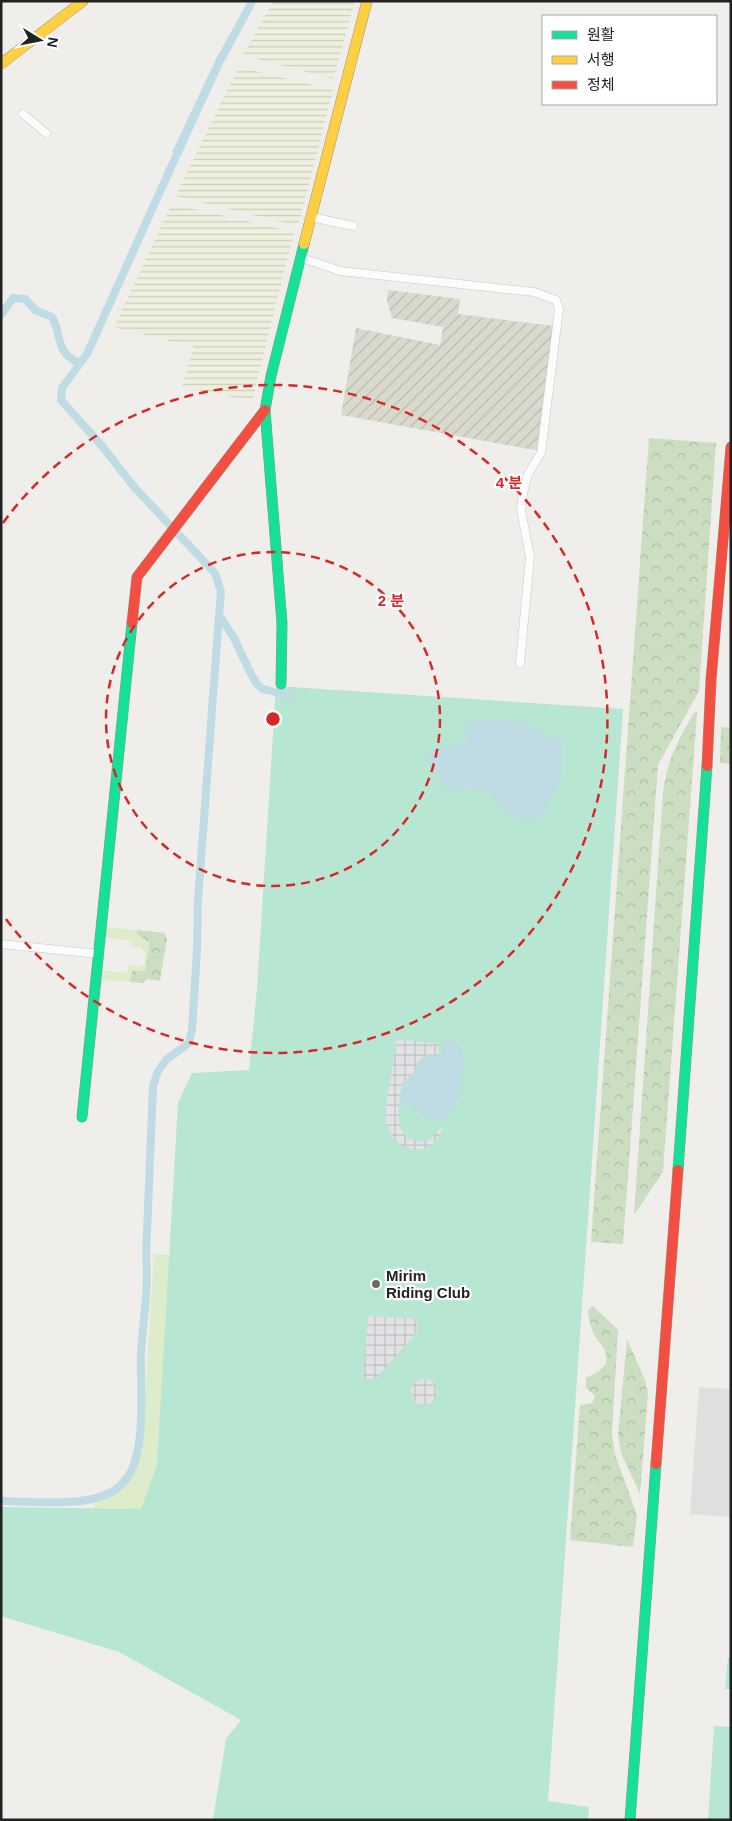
<svg xmlns="http://www.w3.org/2000/svg" width="732" height="1821" viewBox="0 0 732 1821" font-family="Helvetica,'Noto Sans KR',sans-serif">
  <defs>
    <pattern id="construction-furrows" width="10" height="10" patternUnits="userSpaceOnUse" patternTransform="scale(1.25)"><rect width="10" height="10" fill="#d9d9cd"/><path d="M-1 1l2-2M0 10L10 0M9 11l2-2" fill="none" stroke="#babab0"/></pattern>
    <pattern id="farmland-rules" width="6" height="5" patternUnits="userSpaceOnUse" patternTransform="scale(1.25)"><rect width="6" height="5" fill="#efefdf"/><path d="M0 2.5h6" fill="none" stroke="#cdcdbf"/></pattern>
    <pattern id="forest-crowns" width="20" height="18" patternUnits="userSpaceOnUse" patternTransform="scale(1.25)"><rect width="20" height="18" fill="#cbdec1"/><path d="M2 6a3 3 0 1 1 6 0M12 15a3 3 0 1 1 6 0" fill="none" stroke="#aebea6"/></pattern>
    <pattern id="plaza-grid" width="8" height="8" patternUnits="userSpaceOnUse" patternTransform="scale(1.25)"><rect width="8" height="8" fill="#e2e1e5"/><path d="M0 4h8M4 0v8" fill="none" stroke="#c2c1c4"/></pattern>
  </defs>
  <rect width="100%" height="100%" fill="#f0eeeb"/>
  <path fill="url(#construction-furrows)" d="M388 290 460 299 458 314 554 326 540 451 341 415 356 328 440 345 443 327 392 318 387 301Z"/>
  <path fill="url(#farmland-rules)" d="M273 1H355L333 79 243 55Z
    M239 67 333 90 298 226 175 196Z
    M172 204 294 232 252 401 182 387 194 347 114 327Z"/>
  <path fill="#ddeccb" d="M104 927 137 930V934L150 943 145 971H132L130 982 99 980 100 970 128 973 129 964 138 968 139 965 144 966 146 952 141 950V947L131 948 132 941 103 937Z
    M154 1254 187 1256 220 1485 91 1528 94 1503C127 1491 136 1476 142 1442Z"/>
  <path fill="url(#forest-crowns)" d="M649 438 716 443 699 691 658 765 623 1244 591 1242Z
    M694 713H697L663 1172 634 1215 663 792C668 758 677 742 694 713Z
    M721 727 731 728V764L720 763Z
    M137 930 165 933 167 939 160 981 147 979 143 983 130 982 132 971H145L150 943 137 934Z
    M593 1306 618 1330 612 1434 615 1454 637 1515 633 1547 570 1540 580 1405 592 1403 595 1396 586 1388V1378L599 1371 606 1364C607 1348 604 1349 596 1338 592 1333 588 1317 588 1310Z
    M627 1339 645 1380 648 1394 640 1494 621 1453 618 1435Z"/>
  <path fill="#b7e6d2" d="M276 686 623 709 548 1801 589 1807 588 1820H213L226 1739 241 1720 119 1652 1 1616V1507L141 1509 157 1465 178 1103 192 1073 249 1070 257 989Z
    M728 1658H731V1689H725Z
    M714 1726 731 1727V1820H708Z"/>
  <path fill="#e0dfde" d="M699 1387 731 1389V1517L690 1514Z"/>
  <path fill="url(#plaza-grid)" d="M397 1039 439 1044 438 1056 426 1055 417 1062 416 1071 402 1083 398 1112 400 1127 406 1138 422 1142 430 1140 440 1128 443 1130 434 1143 422 1150 403 1147 392 1137 387 1124 385 1112Z
    M368 1316 417 1319V1332L376 1379H363Z
    M411 1392a13 13 0 1 1 26 0a13 13 0 1 1-26 0Z"/>
  <path fill="#bfdbe3" d="M248 1H257L223 64 181 155 172 152 217 57Z
    M512 719 562 742 561 779 543 815 528 821 507 814 492 794 475 788 456 792 444 788 436 773 427 762V751L463 743 468 739 465 726 481 720Z
    M444 1038C458 1040 466 1051 464 1066 463 1070 460 1074 461 1076 461 1084 463 1093 458 1100 453 1107 449 1112 446 1120 425 1123 415 1106 400 1102L403 1084 417 1071 418 1063 426 1057 441 1058Z"/>
  <g fill="none" stroke-linecap="round" stroke-linejoin="round">
    <path stroke="#bfdbe3" stroke-width="8" d="M181 145 87 354 62 388 61 400 102 446 135 488 215 573 221 592 219 615 234 638 250 672 257 684 263 689 290 696
      M1 315 13 298 25 299 35 310 52 317C63 337 54 351 79 363
      M1 1501C33 1501 86 1508 113 1491 123 1485 132 1473 135 1461 145 1427 140 1387 141 1352 143 1320 149 1289 146 1257L153 1086 158 1071 166 1060 189 1043 192 1030 197 950 198 900 219 615"/>
    <g stroke="#c9c8c7" stroke-width="9">
      <path id="street" d="M23 114 46 133
        M311 217 353 226
        M302 258 340 271 534 292 556 300 559 309 541 453 528 474 523 493 521 510 530 557 520 663
        M1 944 98 954"/>
    </g>
    <g stroke="#999a82" stroke-width="11">
      <path id="fast" d="M281 684 282 623 265 410 271 376 304 244
        M82 1117 132 623
        M678 1170 707 766
        M630 1820 656 1464"/>
    </g>
    <g stroke="#999a82" stroke-width="11">
      <path id="slow" d="M1 64 83 1
        M304 244 367 1"/>
    </g>
    <g stroke="#999a82" stroke-width="11">
      <path id="jam" d="M132 623 137 577 265 410
        M707 766 711 680 731 447
        M656 1464 678 1170"/>
    </g>
    <use href="#street" stroke="#fdfcfc" stroke-width="8"/>
    <use href="#fast" stroke="#16e098" stroke-width="10"/>
    <use href="#slow" stroke="#ffcf43" stroke-width="10"/>
    <use href="#jam" stroke="#f24e42" stroke-width="10"/>
  </g>
  <g fill="none" stroke="#d62828" stroke-width="2.5" stroke-dasharray="9 6">
    <circle cx="273" cy="719" r="167"/>
    <path d="M3 523A334 334 0 1 1 3 915"/>
  </g>
  <circle fill="#6a6968" stroke="#fff" stroke-width="2" cx="376" cy="1284" r="5"/>
  <g text-anchor="middle" dominant-baseline="central" stroke-width="4.5" stroke-linejoin="round" paint-order="stroke">
    <g font-size="15" font-weight="bold" fill="#222" stroke="#fff" text-anchor="start">
      <text x="386" y="1275">Mirim<tspan x="386" dy="17">Riding Club</tspan></text>
    </g>
  </g>
  <circle cx="273" cy="719" r="8" fill="#d62828" stroke="#fff" stroke-width="2.5"/>
  <g font-size="15" text-anchor="middle" font-weight="bold" fill="#d62828" stroke="#fff" stroke-width="4.5" stroke-linejoin="round" paint-order="stroke">
    <text x="509" y="488">4 분</text>
    <text x="391" y="606">2 분</text>
  </g>
  <rect width="732" height="1821" fill="none" stroke="#222222" stroke-width="5"/>
  <rect x="542" y="15" width="175" height="90" fill="#ffffff" stroke="#a7a7a7"/>
  <rect x="552" y="31" width="25" height="8" fill="#16e098" stroke="#a7a7a7"/>
  <text x="587" y="40" font-size="15" fill="#222222">원활</text>
  <rect x="552" y="56" width="25" height="8" fill="#ffcf43" stroke="#a7a7a7"/>
  <text x="587" y="65" font-size="15" fill="#222222">서행</text>
  <rect x="552" y="81" width="25" height="8" fill="#f24e42" stroke="#a7a7a7"/>
  <text x="587" y="90" font-size="15" fill="#222222">정체</text>
  <g transform="translate(40 40) rotate(100)" stroke="#ffffff" stroke-width="4" paint-order="stroke">
  <path d="M0-4L9 19L0 12L-9 19Z" fill="#222222"/>
  <text y="-8" font-size="14" font-weight="bold" text-anchor="middle" fill="#222222">N</text>
  </g>
</svg>
